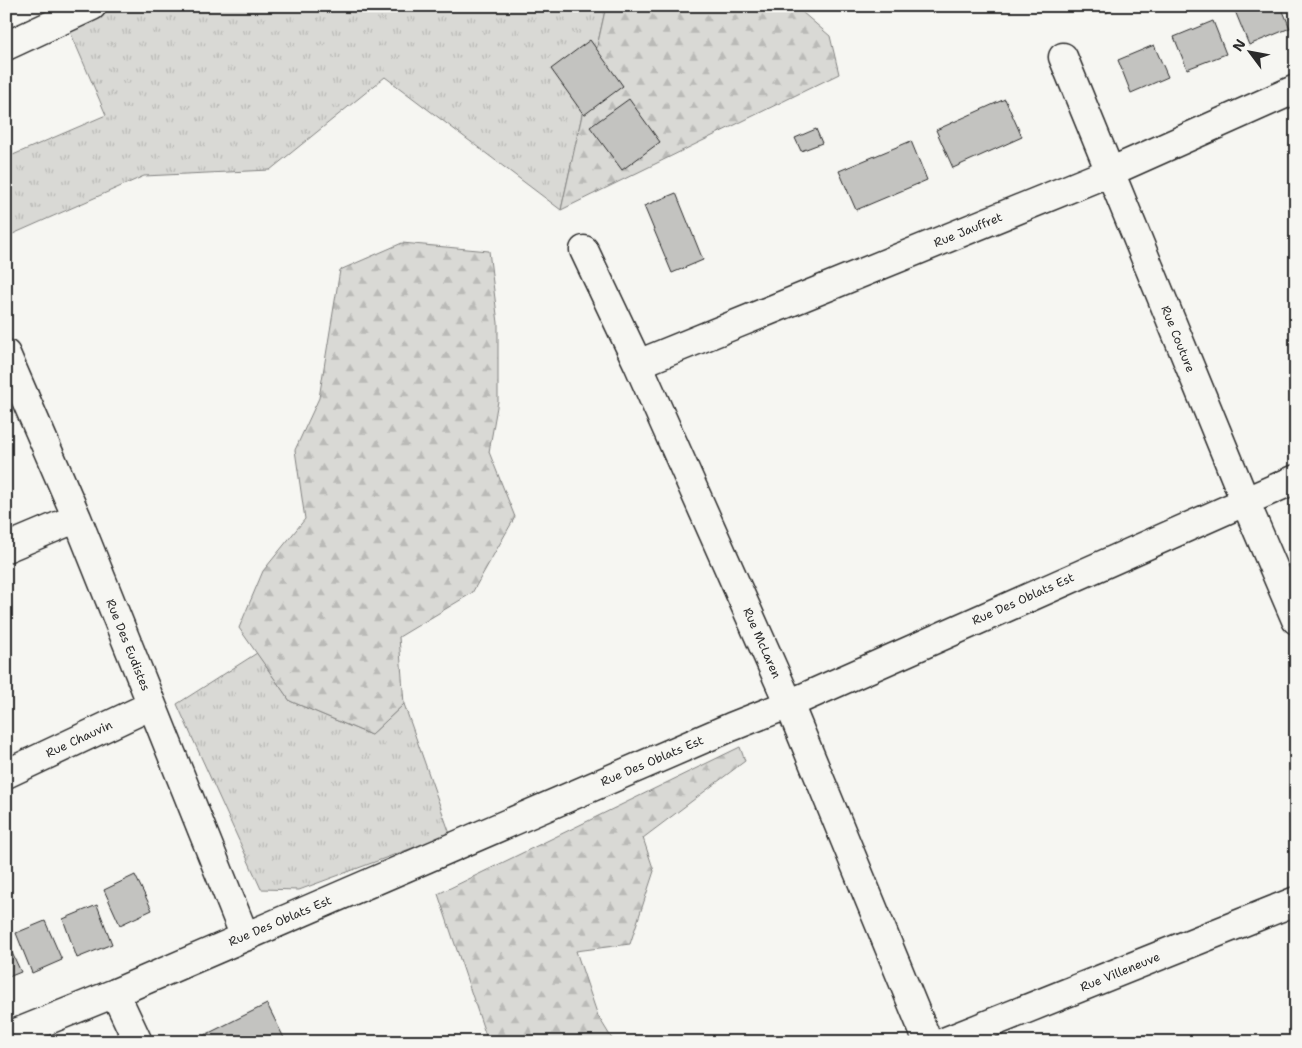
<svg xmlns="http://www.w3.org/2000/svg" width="1302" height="1048" viewBox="0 0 1302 1048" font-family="'Shantell Sans',sans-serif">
  <defs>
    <pattern id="grass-tufts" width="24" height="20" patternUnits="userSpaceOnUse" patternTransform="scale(1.25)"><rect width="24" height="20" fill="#d9d9d5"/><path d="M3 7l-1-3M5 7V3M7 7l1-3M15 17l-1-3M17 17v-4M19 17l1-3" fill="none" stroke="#babab7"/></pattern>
    <pattern id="forest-firs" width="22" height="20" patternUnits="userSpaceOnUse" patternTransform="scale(1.25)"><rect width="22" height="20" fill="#d9d9d5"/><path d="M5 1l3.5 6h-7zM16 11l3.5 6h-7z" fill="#babab7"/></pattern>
  </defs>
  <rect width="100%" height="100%" fill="#f6f6f2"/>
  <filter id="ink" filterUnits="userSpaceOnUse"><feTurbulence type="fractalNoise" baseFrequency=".02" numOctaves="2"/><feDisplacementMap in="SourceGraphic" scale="10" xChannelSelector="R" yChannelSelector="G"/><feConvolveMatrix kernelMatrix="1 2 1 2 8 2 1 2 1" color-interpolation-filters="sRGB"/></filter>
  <g filter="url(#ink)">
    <path fill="url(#grass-tufts)" stroke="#828280" d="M103 6H606L561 210 385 77 270 170 144 176 6 237V158L106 115 66 22Z
      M257 653 290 701 371 735 404 704 450 834 299 890 261 889 177 704Z"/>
    <path fill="url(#forest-firs)" stroke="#828280" d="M606 6H795L830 36 839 74 561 210Z
      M402 243 489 251 498 323V401L489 452 515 517 472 593 399 637 404 704 371 735 290 701 239 628 263 571 305 519 295 450 319 398 340 270Z
      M740 747 745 761 643 838 654 871 630 944 576 951 598 1016 614 1042H487V1039L438 894Z"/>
    <path fill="#c3c3c0" stroke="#2b2b2b" d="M1102 6H1119L1106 13Z
      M1233 6H1281L1290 28 1249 45Z
      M1213 21 1226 54 1187 69 1174 37Z
      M590 40 623 86 584 115 551 69Z
      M1154 45 1168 77 1131 93 1118 60Z
      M629 99 660 142 622 170 590 127Z
      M1005 99 1022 137 953 168 936 130Z
      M816 129 822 143 801 151 795 138Z
      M911 141 927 180 856 210 839 171Z
      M676 193 703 260 672 273 644 206Z
      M135 875 152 910 120 925 104 890Z
      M97 905 112 944 77 958 63 919Z
      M45 921 62 960 32 973 16 933Z
      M6 940 21 972 6 978Z
      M267 1004 286 1042H205L203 1036Z"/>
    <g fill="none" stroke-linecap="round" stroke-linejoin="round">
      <g stroke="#2b2b2b" stroke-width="31">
        <path id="minor" d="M6 46 92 6
          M1063 57 1245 501 1296 620
          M584 250 638 364 789 704 928 1042
          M6 354 77 518 245 937
          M638 364 1110 172 1296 89
          M6 548 77 518
          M6 774 152 705
          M115 993 138 1042
          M6 1037 115 993 731 727 789 704 1296 479
          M944 1042 1296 901"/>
      </g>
      <use href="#minor" stroke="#f6f6f2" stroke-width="28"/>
    </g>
  </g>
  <g text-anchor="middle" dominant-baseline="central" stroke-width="4.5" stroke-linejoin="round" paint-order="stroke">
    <g font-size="12" fill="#2b2b2b" stroke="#f6f6f2">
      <text transform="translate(968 230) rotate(-22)">Rue Jauffret</text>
      <text transform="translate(1178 339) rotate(68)">Rue Couture</text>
      <text transform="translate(1023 599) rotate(-24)">Rue Des Oblats Est</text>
      <text transform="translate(762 643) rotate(66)">Rue McLaren</text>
      <text transform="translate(128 645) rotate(68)">Rue Des Eudistes</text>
      <text transform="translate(79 739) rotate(-25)">Rue Chauvin</text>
      <text transform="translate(652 761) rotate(-23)">Rue Des Oblats Est</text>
      <text transform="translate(280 921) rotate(-23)">Rue Des Oblats Est</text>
      <text transform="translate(1120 972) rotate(-22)">Rue Villeneuve</text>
    </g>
  </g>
  <rect width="1302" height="1048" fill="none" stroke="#f6f6f2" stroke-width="25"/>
  <rect x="12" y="12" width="1277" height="1023" fill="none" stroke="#2b2b2b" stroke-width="2" filter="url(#ink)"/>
  <g transform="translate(1250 52) rotate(302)" stroke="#f6f6f2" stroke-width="4" paint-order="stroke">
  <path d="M0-4L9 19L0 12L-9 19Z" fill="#2b2b2b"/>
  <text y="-8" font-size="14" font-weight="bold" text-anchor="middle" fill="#2b2b2b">N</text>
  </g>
</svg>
